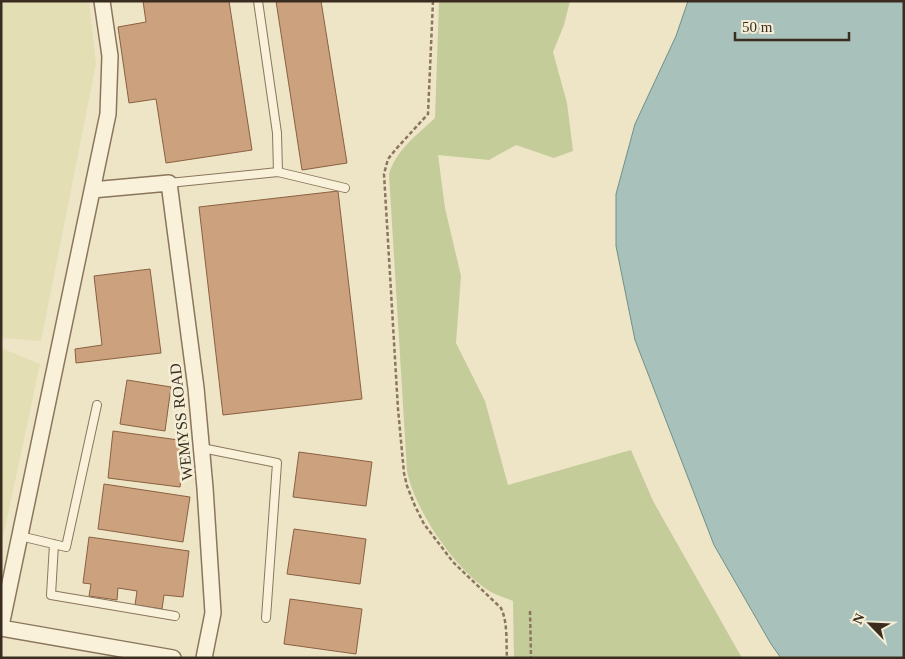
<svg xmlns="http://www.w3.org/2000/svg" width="905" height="659" viewBox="0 0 905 659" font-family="'Times New Roman',serif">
  <rect width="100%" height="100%" fill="#eee4c6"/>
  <path fill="#e4deb4" d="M1 1H89L96 64 41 341 1 338Z
    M1 348 40 364 1 547Z"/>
  <path fill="#c4cc9a" d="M439 1H570L564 25 553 52 567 103 573 151 554 158 516 145 489 160 438 155 445 208 461 276 456 343 485 401 508 485 631 450 653 501 742 658H514L513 601C506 598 498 596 491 592 456 571 415 511 407 471L389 174C396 150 417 135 435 118Z"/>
  <path fill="#a8c2bb" stroke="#6e9089" d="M688 1H904V658H781L771 644 714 545 635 340 616 246V194L635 124 676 36Z"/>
  <path fill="#cca17d" stroke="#896142" d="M143 1H229L252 150 166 163 156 99 129 103 118 27 146 22Z
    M276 1H321L347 163 302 170Z
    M338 191 362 399 223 415 199 207Z
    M150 269 161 353 76 363 75 349 102 345 94 276Z
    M127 380 171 387 165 431 120 424Z
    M113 431 186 441 180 487 108 478Z
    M299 452 372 462 366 506 293 497Z
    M104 484 190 497 183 542 98 529Z
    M294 529 366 539 360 584 287 574Z
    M89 537 189 551 183 597 164 595 162 609 135 605 137 591 118 588 117 600 89 596 91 584 83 583Z
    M290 599 362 609 356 654 284 644Z"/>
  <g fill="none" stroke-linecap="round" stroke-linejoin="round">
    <g stroke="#8a765c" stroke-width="10">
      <path id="lane" d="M278 172 345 188
        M169 183 278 172 277 133 258 1
        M202 448 277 463 266 618
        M20 536 66 547 97 405
        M54 544 51 595 175 616"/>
    </g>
    <g stroke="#8a765c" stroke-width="18">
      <path id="street" d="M92 190 169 183 196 388 205 488 213 613 204 658
        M1 626 108 114 110 56 102 1
        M1 628 173 658"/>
    </g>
    <path stroke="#8a765c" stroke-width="2.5" stroke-dasharray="4 2.5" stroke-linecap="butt" d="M433 1 428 114 396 149 388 159 384 174 398 409 404 473 407 486 415 506 424 524 453 562 501 608C508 623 506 642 507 658
      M530 611 531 658"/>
    <use href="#lane" stroke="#f9f1da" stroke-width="8"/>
    <use href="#street" stroke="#f9f1da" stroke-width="15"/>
  </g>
  <g text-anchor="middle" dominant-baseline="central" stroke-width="5" stroke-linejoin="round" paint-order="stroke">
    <g font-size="16" fill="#3a2d20" stroke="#f5eed6">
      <text transform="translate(181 422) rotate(-96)">WEMYSS ROAD</text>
    </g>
  </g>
  <rect width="905" height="659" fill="none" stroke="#3a2d20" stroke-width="5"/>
  <g transform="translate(870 624) rotate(294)" stroke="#f5eed6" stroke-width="4" paint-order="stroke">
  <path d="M0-4L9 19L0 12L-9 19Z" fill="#3a2d20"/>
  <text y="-8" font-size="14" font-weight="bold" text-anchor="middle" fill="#3a2d20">N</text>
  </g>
  <path d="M735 32v8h114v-8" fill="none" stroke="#3a2d20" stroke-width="2.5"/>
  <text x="742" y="32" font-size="15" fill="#3a2d20" stroke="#f5eed6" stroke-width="4" paint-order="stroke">50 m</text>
</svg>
